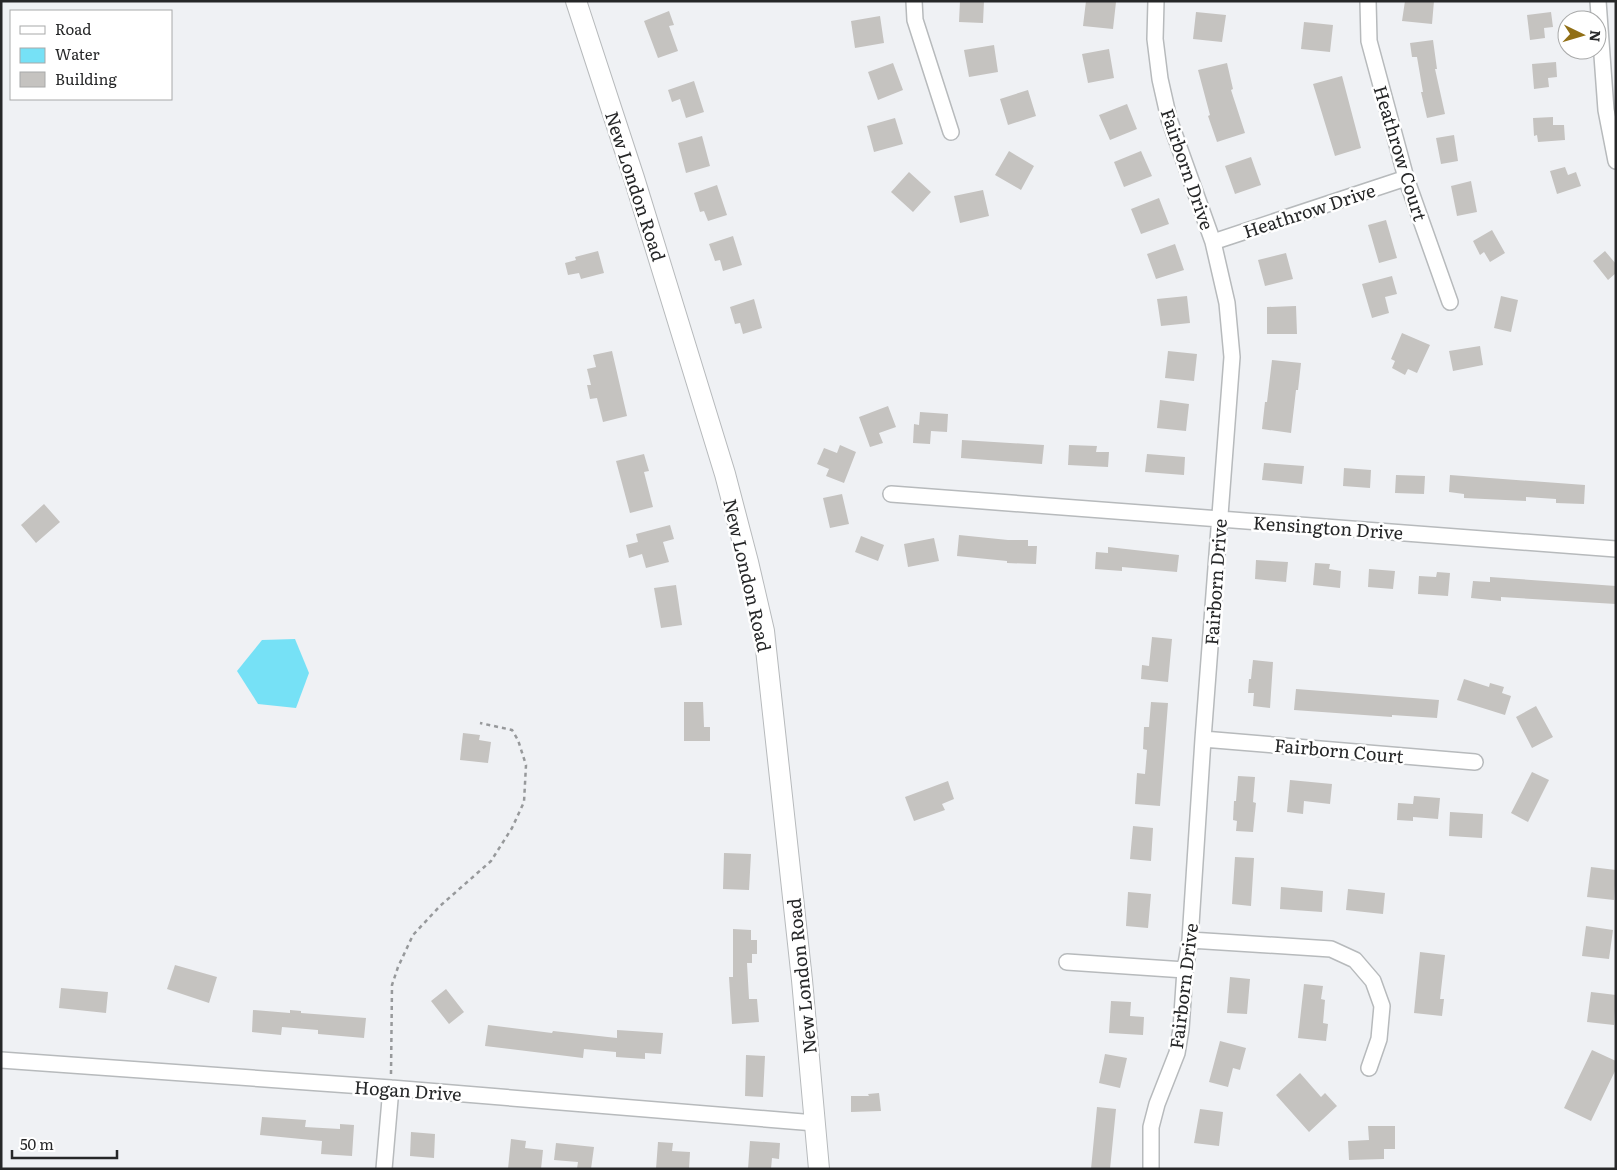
<svg xmlns="http://www.w3.org/2000/svg" width="1617" height="1170" viewBox="0 0 1617 1170" font-family="Literata,serif">
  <rect width="100%" height="100%" fill="#eff1f4"/>
  <path fill="#76e1f6" d="M295 639 309 673 296 708 258 704 237 671 262 640Z"/>
  <path fill="#c5c3c0" d="M960 1H984L983 23 959 22Z
    M1086 1 1116 2 1113 29 1083 26Z
    M1405 1H1434L1432 24 1402 21Z
    M669 11 674 25 669 26 678 51 658 58 644 21Z
    M1196 12 1226 15 1222 42 1193 39Z
    M1551 12 1553 27 1544 28 1545 38 1530 40 1527 15Z
    M880 16 884 43 855 48 851 21Z
    M1304 22 1333 25 1330 52 1301 49Z
    M1433 40 1437 69H1435L1445 114 1427 118 1421 92H1423L1417 57H1412L1410 43Z
    M994 45 998 72 969 77 964 50Z
    M1109 49 1114 78 1088 83 1082 54Z
    M1556 62 1557 77 1548 78 1549 87 1534 89 1532 64Z
    M893 63 903 90 878 100 868 72Z
    M1227 63 1233 89 1231 90 1245 133 1217 142 1208 116 1210 115 1198 70Z
    M1342 76 1361 148 1335 156 1313 84Z
    M694 81 704 112 686 118 680 99 672 102 668 90Z
    M1028 90 1036 116 1008 125 1000 99Z
    M1127 104 1137 129 1110 140 1099 115Z
    M1553 117V125H1564L1565 140 1538 142 1537 135 1534 136 1533 118Z
    M895 118 903 144 874 152 867 126Z
    M1454 135 1458 161 1441 164 1436 138Z
    M702 136 710 166 686 173 678 143Z
    M1009 151 1034 166 1021 190 995 175Z
    M1141 151 1152 176 1124 187 1114 162Z
    M1251 157 1261 185 1235 194 1225 166Z
    M1565 167 1568 175 1576 172 1581 186 1557 194 1550 171Z
    M909 172 931 192 913 212 891 192Z
    M1471 181 1477 212 1457 216 1451 186Z
    M717 185 727 215 708 221 704 211 700 212 694 193Z
    M983 190 989 216 960 223 954 196Z
    M1159 198 1169 224 1141 234 1131 209Z
    M1386 220 1397 258 1379 263 1368 225Z
    M1492 230 1505 253 1490 262 1484 252 1480 255 1473 241Z
    M733 236 742 265 723 271 720 260 715 261 709 244Z
    M1175 244 1184 270 1156 279 1147 254Z
    M598 251 604 273 581 279 579 273 568 275 565 263 576 260 575 257Z
    M1605 251 1616 264V273L1608 280 1593 261Z
    M1286 253 1293 279 1265 286 1258 260Z
    M1392 276 1397 294 1385 297 1389 313 1372 318 1362 284Z
    M1187 296 1190 323 1161 326 1157 299Z
    M1501 296 1518 300 1511 332 1494 328Z
    M754 299 762 328 743 334 740 323 735 324 730 307Z
    M1296 306 1297 334H1267V307Z
    M1402 333 1430 345 1417 373 1408 369 1405 375 1392 368 1395 361 1391 359Z
    M1480 346 1483 365 1453 371 1449 351Z
    M612 351 627 416 603 422 597 398 590 399 587 385H591L587 369 596 367 593 355Z
    M1168 351 1197 354 1194 381 1165 378Z
    M1272 360 1301 363 1298 390H1296L1291 433 1262 429 1265 402H1267Z
    M1160 400 1189 404 1186 431 1157 428Z
    M888 406 896 427 879 433 883 443 870 447 859 417Z
    M920 412 948 414 947 432 931 431 930 444 913 443 914 424 919 425Z
    M962 440 1044 445 1042 464 961 458Z
    M840 445 856 452 844 483 826 476 829 469 817 464 824 448 837 453Z
    M1069 445 1097 446 1096 452H1109L1108 467 1068 465Z
    M644 454 649 471 644 472 653 507 630 513 616 461Z
    M1147 454 1185 457 1184 475 1145 472Z
    M1264 463 1304 466 1302 484 1262 480Z
    M1344 468 1371 470 1370 488 1343 486Z
    M1396 475 1425 476 1424 494 1395 493Z
    M1450 475 1585 485 1584 504 1556 503V499L1526 497V501L1464 498V494L1449 492Z
    M842 494 849 524 830 528 823 498Z
    M44 504 60 522 36 543 21 525Z
    M670 525 674 539 663 542 669 562 646 568 642 554 629 558 626 545 638 542 636 534Z
    M959 535 1008 540H1028V546H1037L1036 564 1007 563V561L957 556Z
    M861 536 884 545 878 561 855 552Z
    M934 538 939 561 908 567 904 544Z
    M1108 547 1179 555 1177 572 1122 567V571L1095 569 1096 552 1108 553Z
    M1256 560 1288 562 1286 582 1255 579Z
    M1315 563 1330 564 1329 569 1341 571 1340 588 1313 585Z
    M1369 569 1395 571 1393 589 1368 587Z
    M1437 572 1450 573 1448 596 1418 594 1419 576 1436 577Z
    M1490 577 1616 586V604L1501 597V601L1471 598 1473 581 1490 582Z
    M676 585 682 625 661 628 654 588Z
    M1152 637 1172 639 1168 682 1141 679 1142 665 1149 666Z
    M1253 660 1273 662 1270 708 1253 706 1254 693H1248L1249 679H1251Z
    M1464 679 1489 687 1490 683 1504 687 1502 693 1511 696 1505 715 1457 700Z
    M1296 689 1439 700 1437 718 1392 715V717L1294 710Z
    M684 702H703L704 727H710V741H684Z
    M1151 702 1168 703 1160 806 1135 804 1137 773 1145 774 1147 750 1143 749 1144 727H1149Z
    M1536 706 1553 737 1532 748 1516 717Z
    M463 733 480 735 479 740 491 742 488 763 460 760Z
    M1532 772 1549 780 1528 822 1511 813Z
    M1238 776 1255 777 1253 802 1256 803 1253 832 1236 831 1237 821 1233 820 1234 801H1236Z
    M1290 780 1332 784 1330 804 1304 801 1303 814 1287 812Z
    M948 781 954 799 942 804 945 810 914 821 905 797Z
    M1414 796 1440 798 1438 819 1413 817V821L1397 820 1398 803 1413 804Z
    M1450 812 1483 814 1482 838 1449 836Z
    M1133 826 1153 828 1151 861 1130 859Z
    M724 853 751 854 749 890 723 889Z
    M1235 857 1254 858 1251 906 1232 904Z
    M1591 867 1616 870 1614 900 1587 897Z
    M1281 887 1323 891 1322 912 1280 909Z
    M1348 889 1385 893 1383 914 1346 910Z
    M1128 892 1151 894 1148 928 1126 926Z
    M1586 926 1613 930 1609 959 1582 956Z
    M733 929 751 930V940H757V954H752V963H747L749 999H757L759 1022 732 1024 729 977H733Z
    M1420 952 1445 955 1440 999H1444L1442 1016 1414 1013Z
    M175 965 217 977 209 1003 167 989Z
    M1230 977 1250 979 1247 1014 1227 1013Z
    M1304 984 1323 986 1321 999 1325 1000 1323 1023 1328 1024 1326 1041 1298 1038Z
    M61 988 108 992 106 1013 59 1008Z
    M446 989 464 1012 449 1024 431 1001Z
    M1591 992 1616 995 1614 1025 1587 1022Z
    M1111 1001 1131 1002 1130 1016 1144 1017 1143 1035 1109 1033Z
    M253 1010 290 1013V1010L301 1011V1013L366 1018 364 1038 318 1034V1030L282 1027 281 1035 252 1032Z
    M488 1025 552 1033 553 1031 617 1038V1030L663 1033 661 1054 645 1053V1059L616 1057V1052L584 1049 583 1058 485 1046Z
    M1220 1041 1246 1048 1240 1070 1233 1068 1228 1087 1209 1082Z
    M1592 1050 1616 1061V1069L1591 1121 1564 1108Z
    M1105 1054 1127 1058 1120 1088 1099 1083Z
    M746 1055 765 1056 763 1097 745 1096Z
    M1300 1073 1321 1097 1325 1093 1337 1106 1309 1132 1276 1095Z
    M879 1093 881 1111 851 1112V1096H869L868 1094Z
    M1097 1107 1116 1109 1110 1169H1091Z
    M1200 1109 1223 1112 1219 1146 1194 1143Z
    M262 1117 306 1120 305 1127 340 1129V1124L354 1125 352 1156 321 1154 322 1141 260 1135Z
    M1368 1126H1395V1149H1384V1159L1349 1160 1348 1141 1369 1140Z
    M411 1132 435 1134 434 1158 410 1156Z
    M511 1139 526 1141 525 1148 543 1150 541 1169H508Z
    M750 1141 780 1143 779 1159 772 1158 771 1169H748Z
    M658 1142 673 1143 672 1151 690 1152 689 1169H656Z
    M556 1143 594 1147 591 1169H577L578 1162 554 1160Z"/>
  <g fill="none" stroke-linecap="round" stroke-linejoin="round">
    <g stroke="#b7babc" stroke-width="18">
      <path id="street" d="M914 1 915 20 951 132
        M1368 1 1369 41 1406 178 1450 302
        M1598 1 1606 110 1616 161
        M1213 242 1406 178
        M891 494 1616 549
        M1203 739 1475 762
        M1190 940 1331 949 1355 960 1373 981 1382 1006 1379 1039 1369 1068
        M1067 962 1185 970
        M1 1060 391 1088 815 1123
        M384 1169 391 1088
        M1151 1169V1127L1157 1104 1177 1053 1181 1029 1185 970 1190 940 1203 739 1232 357 1227 303 1213 242 1169 119 1160 79 1155 39 1156 1"/>
    </g>
    <g stroke="#b7babc" stroke-width="22">
      <path id="secondary" d="M576 1 634 178 725 474 748 562 764 631 802 980 819 1169"/>
    </g>
    <path stroke="#97999b" stroke-width="2.5" stroke-dasharray="4 4" stroke-linecap="butt" d="M391 1074 392 985 398 967 413 935 440 906 491 861 512 828 524 802 526 765 518 740 512 730 480 723"/>
    <use href="#street" stroke="#fff" stroke-width="15"/>
    <use href="#secondary" stroke="#fff" stroke-width="20"/>
  </g>
  <g text-anchor="middle" dominant-baseline="central" stroke-width="5" stroke-linejoin="round" paint-order="stroke">
    <g font-size="18" fill="#262728" stroke="#fff">
      <text transform="translate(1401 153) rotate(73)">Heathrow Court</text>
      <text transform="translate(1188 169) rotate(71)">Fairborn Drive</text>
      <text transform="translate(636 186) rotate(72)">New London Road</text>
      <text transform="translate(1309 210) rotate(-18)">Heathrow Drive</text>
      <text transform="translate(1328 527) rotate(4)">Kensington Drive</text>
      <text transform="translate(748 575) rotate(77)">New London Road</text>
      <text transform="translate(1215 582) rotate(-86)">Fairborn Drive</text>
      <text transform="translate(1339 750) rotate(5)">Fairborn Court</text>
      <text transform="translate(801 976) rotate(-96)">New London Road</text>
      <text transform="translate(1183 986) rotate(-83)">Fairborn Drive</text>
      <text transform="translate(408 1090) rotate(4)">Hogan Drive</text>
    </g>
  </g>
  <rect width="1617" height="1170" fill="none" stroke="#262728" stroke-width="5"/>
  <rect x="10" y="10" width="162" height="90" fill="#ffffff" stroke="#a8a9a9"/>
  <rect x="20" y="26" width="25" height="8" fill="#ffffff" stroke="#a8a9a9"/>
  <text x="55" y="35" font-size="15" fill="#262728">Road</text>
  <rect x="20" y="48" width="25" height="15" fill="#76e1f6" stroke="#a8a9a9"/>
  <text x="55" y="60" font-size="15" fill="#262728">Water</text>
  <rect x="20" y="72" width="25" height="15" fill="#c5c3c0" stroke="#a8a9a9"/>
  <text x="55" y="85" font-size="15" fill="#262728">Building</text>
  <g transform="translate(1582 35) rotate(95)"><circle r="24" fill="#ffffff" stroke="#a8a9a9"/>
  <path d="M0-4L9 19L0 12L-9 19Z" fill="#916f15"/>
  <text y="-8" font-size="14" font-weight="bold" text-anchor="middle" fill="#262728">N</text>
  </g>
  <path d="M12 1150v8h105v-8" fill="none" stroke="#262728" stroke-width="2.5"/>
  <text x="20" y="1150" font-size="15" fill="#262728" stroke="#ffffff" stroke-width="4" paint-order="stroke">50 m</text>
</svg>
